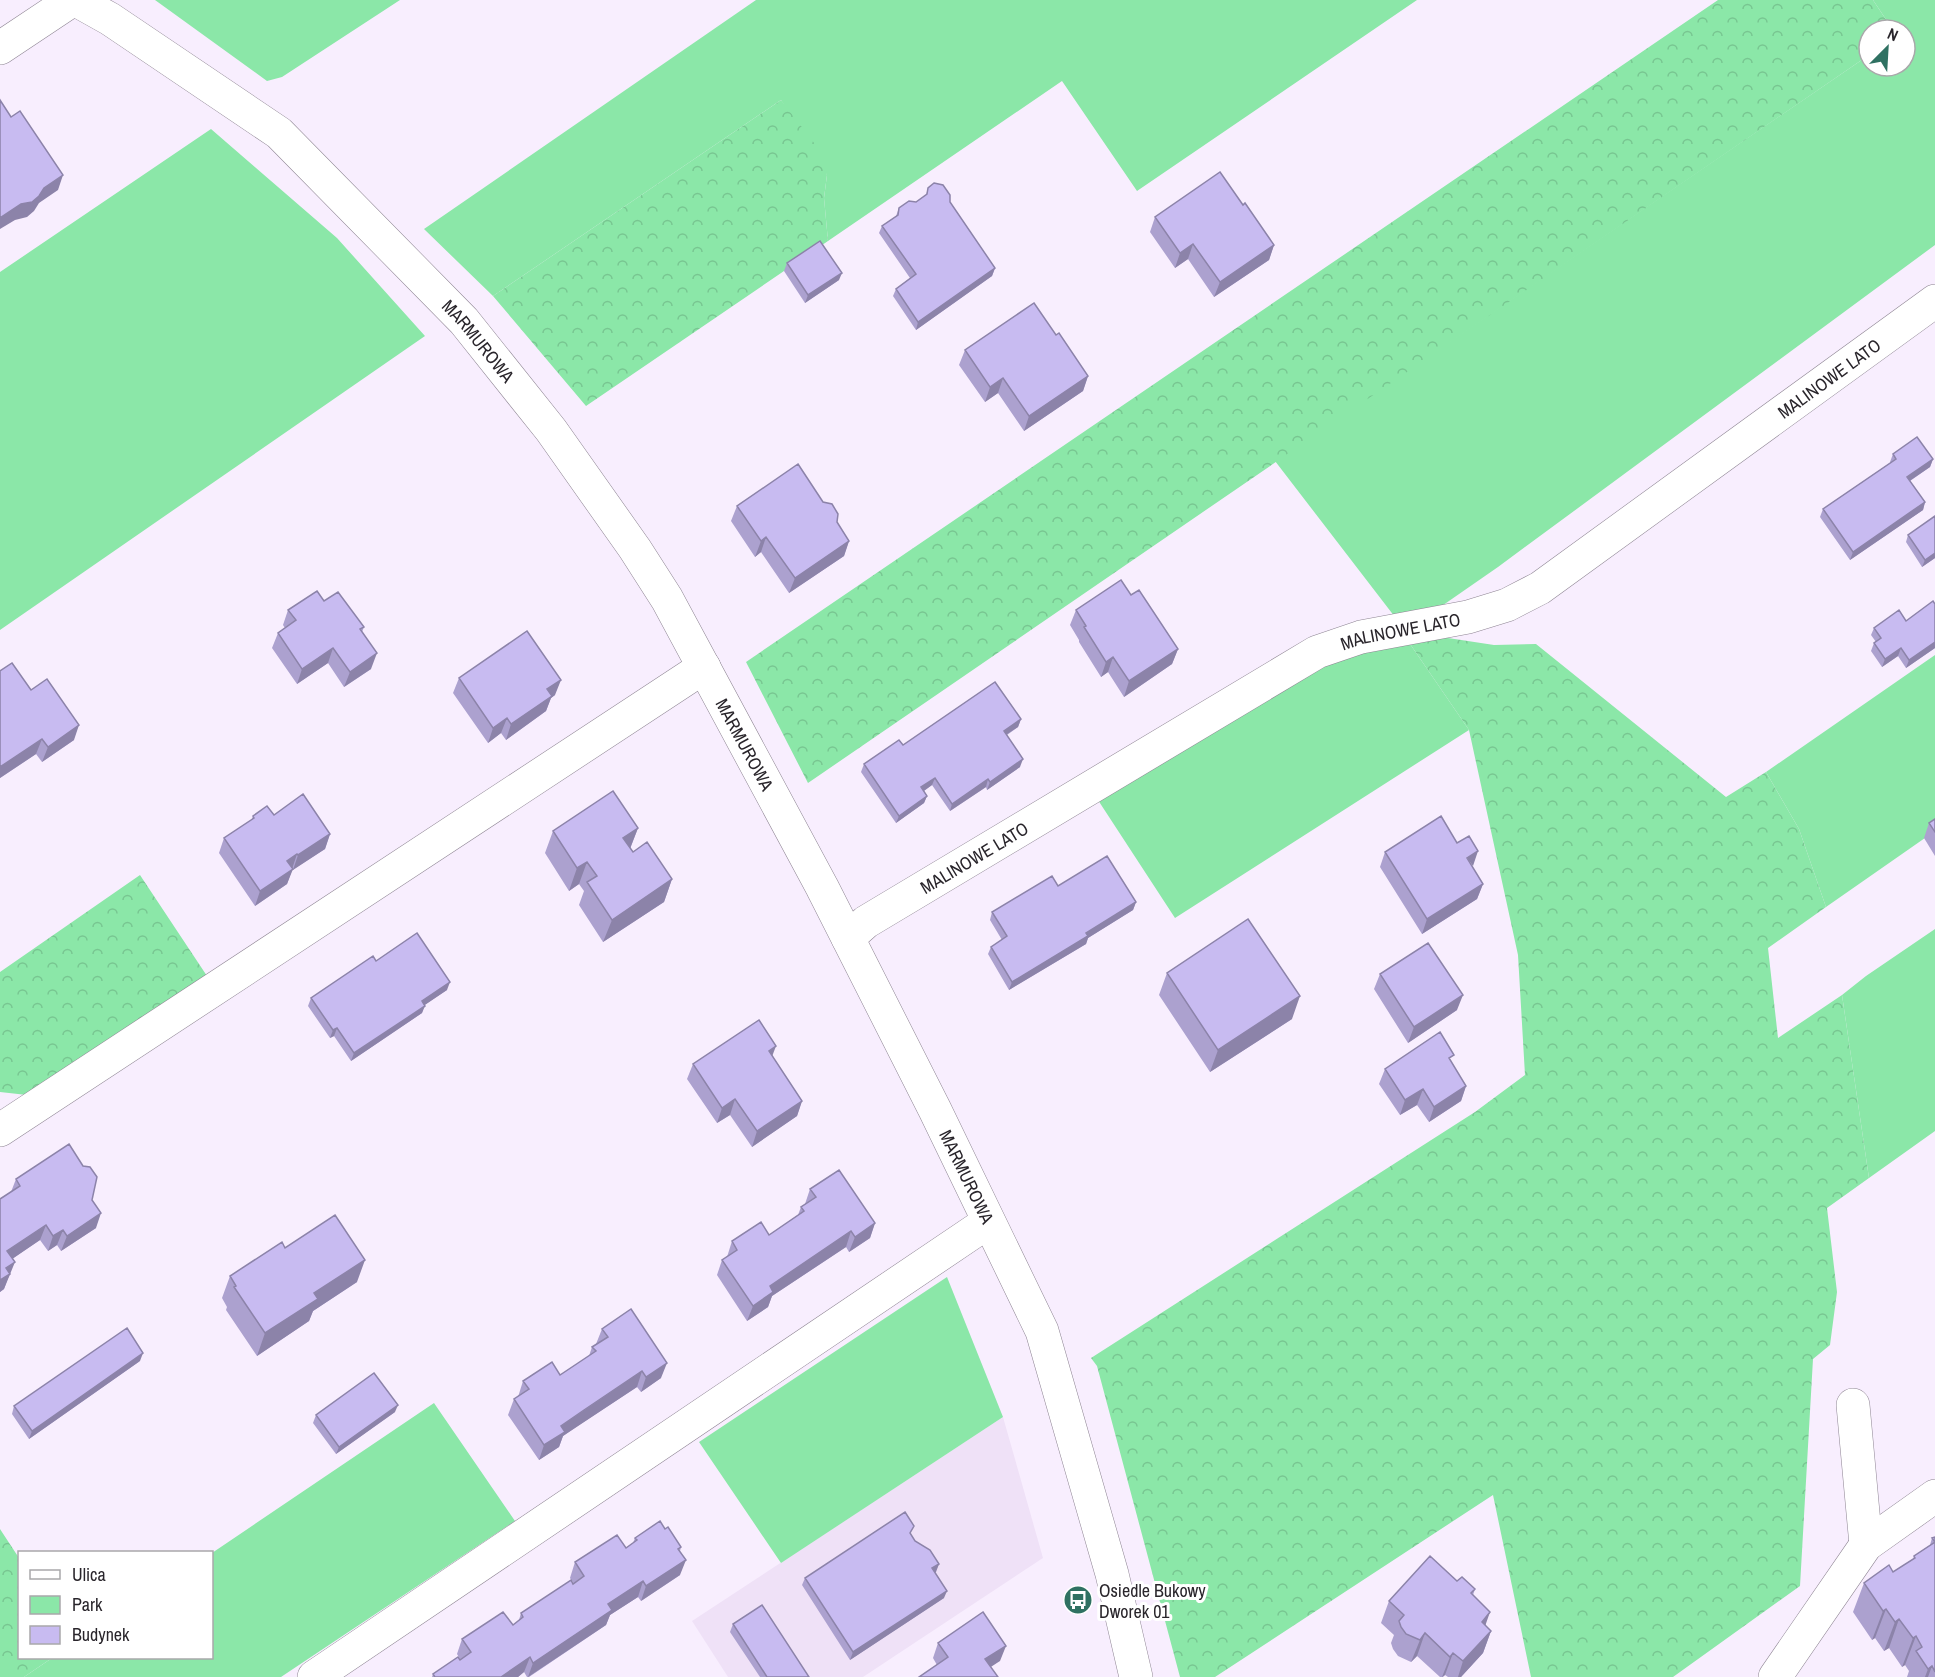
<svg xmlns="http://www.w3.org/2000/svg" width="1935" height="1677" viewBox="0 0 1935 1677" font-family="'Archivo Narrow',sans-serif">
  <defs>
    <pattern id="forest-crowns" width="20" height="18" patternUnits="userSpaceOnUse" patternTransform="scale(1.5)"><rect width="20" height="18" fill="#8be7a8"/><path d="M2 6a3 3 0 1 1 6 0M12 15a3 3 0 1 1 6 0" fill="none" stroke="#78c691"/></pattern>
  </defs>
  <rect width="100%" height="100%" fill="#f8eefe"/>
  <path fill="#efe1f7" d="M1003 1417 1043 1558 863 1677H728L692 1621Z"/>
  <path fill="#8be7a8" d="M155 0H400L282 77 267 81Z
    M756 0H1417L1137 191 1062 81 828 241 824 198 827 175 781 100 493 296 424 229Z
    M1873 0H1935V245L1498 567 1436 610 1398 621 1275 461 1869 55V66H1905V30H1893Z
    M211 129 337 238 425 336 0 630V272Z
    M1408 641 1469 730 1175 918 1096 797 1341 654Z
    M1935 655V831L1826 907 1799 829 1766 772Z
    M1935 929V1131L1869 1178 1842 995 1866 976Z
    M947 1277 1003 1417 781 1563 699 1442Z
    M434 1403 515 1521 281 1677H24L52 1658H212V1553Z"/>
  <path fill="url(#forest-crowns)" d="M1718 0H1873L1893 30H1869V55L808 783 746 662Z
    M781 100 821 152 827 175 824 198 828 241 586 406 493 296Z
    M1435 636 1494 645 1536 644 1726 797 1766 772 1799 829 1826 907 1768 948 1778 1038 1842 995 1869 1178 1827 1208 1837 1292 1830 1345 1813 1359 1800 1586 1673 1677H1531L1493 1495 1215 1677H1180L1097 1366 1091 1358 1475 1112 1525 1075 1518 955 1469 730 1408 641Z
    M140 875 207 976 27 1095 0 1092V972Z
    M0 1529 19 1558 20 1658H52L24 1677H0Z"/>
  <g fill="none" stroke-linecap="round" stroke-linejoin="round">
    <g stroke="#8e8593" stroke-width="34">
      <g id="minor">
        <path id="s1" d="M76 0 110 19 279 133 464 321 551 430 635 549 667 599 822 887 935 1110 1042 1331 1112 1574 1136 1677"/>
        <path d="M0 48 72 0"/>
        <path id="s2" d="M848 938 866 922 1317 652 1361 637 1468 617 1507 605 1540 588 1935 301"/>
        <path d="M0 1130 704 667"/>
        <path d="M1853 1405 1866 1545"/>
        <path d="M314 1677 988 1222"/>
        <path d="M1775 1677 1866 1545 1935 1496"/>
      </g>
    </g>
    <use href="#minor" stroke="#fff" stroke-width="33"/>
  </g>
  <path fill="#aca1cf" d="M928 188 950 202 995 268 992 276 916 330 893 296 896 289 910 278 879 233 882 226 896 216 899 208 916 202 926 195Z
    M1243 205 1274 245 1269 260 1214 297 1188 259 1175 268 1150 232 1155 217Z
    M787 263 839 280 805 303 784 271Z
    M1056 335 1088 376 1083 391 1024 431 998 393 985 402 959 365 965 350Z
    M1893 454 1933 459 1930 467 1910 481 1925 502 1923 510 1850 560 1820 517 1823 509 1890 463V462Z
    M737 506 837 522 849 541 844 556 789 593 761 552 755 557 731 521Z
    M1908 535 1935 558 1922 567 1906 542Z
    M1131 595 1178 649 1172 664 1124 697 1108 672 1101 677 1079 642V640L1070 625 1076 610Z
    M324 601 364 627 362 632 371 669 344 687 328 663 297 684 272 648 278 633 285 628 283 625 288 610Z
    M1935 604V648L1906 668 1898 656 1882 667 1871 651 1874 643 1876 642 1871 635 1874 628 1906 621Z
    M0 671 31 690 74 740 42 762 36 754 0 778Z
    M459 678 555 695 551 698 546 711 506 740 501 733 488 743 453 693Z
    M1021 719 1018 727 1007 735 1020 767 987 790 986 787 950 811 932 785 924 791 927 796 924 803 896 823 861 772 864 764 903 745Z
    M274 815 330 834 325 849 292 870 287 884 255 906 219 853 224 838 251 821 253 816Z
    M1935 819V856L1924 838 1929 823Z
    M638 828 630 849 633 852 672 879 664 902 603 942 579 905 584 891 579 884 569 891 545 853 553 831Z
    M1457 843 1483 884 1477 899 1422 934 1380 867 1385 852Z
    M1058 886 1136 902 1133 910 1088 938 1086 944 1009 990 988 954 991 947 1002 940 990 920 992 912Z
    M376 961 447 990 424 1005 422 1013 351 1061 334 1036 330 1038 308 1006 311 998Z
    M1167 973 1292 1019 1210 1072 1159 995Z
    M1380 974 1457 1010 1408 1043 1374 989Z
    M772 1056 802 1101 797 1116 752 1147 730 1115 717 1123 687 1079 693 1064Z
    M1451 1062 1466 1086 1461 1101 1429 1122 1417 1105 1400 1115 1379 1084 1385 1069Z
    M16 1179 92 1200 96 1228 61 1251 57 1245 48 1251 40 1240 13 1258 9 1277 8 1278 4 1289 0 1292V1199L11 1192Z
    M810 1189 875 1223 870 1238 849 1252 846 1247 772 1296 768 1307 747 1321 717 1275 722 1260 727 1257 732 1241 769 1235 798 1215 801 1207 805 1204Z
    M285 1248 357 1282 313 1311 309 1321 257 1356 226 1310 227 1307 222 1298 230 1276Z
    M602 1329 661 1378 641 1392 637 1387 579 1425 563 1436 559 1447 539 1460 508 1415 514 1399 518 1397 523 1381 560 1375 589 1356 592 1347 596 1344Z
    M140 1361 29 1439 12 1414 14 1406Z
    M395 1412 336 1454 313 1423 316 1415Z
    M665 1529 681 1547 680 1551V1575L641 1601 638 1597 610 1615 606 1625 529 1677H527L524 1672 518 1677H432L433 1674 460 1659 457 1654 462 1639 513 1625 519 1620 521 1613 574 1584 570 1578 575 1562 626 1548 633 1543 635 1538Z
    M910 1534 915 1541 939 1564 935 1572 944 1598 850 1660 802 1585 805 1578Z
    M1935 1537V1677H1907L1909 1671 1905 1665 1902 1667 1889 1648 1884 1651 1875 1638 1872 1640 1853 1612 1864 1583 1893 1572 1913 1559 1914 1556 1930 1545 1932 1538Z
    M1457 1581 1475 1589 1473 1595 1486 1626 1491 1631 1483 1653 1461 1677H1448L1445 1675 1443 1677H1440L1417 1656 1411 1662 1398 1656 1393 1649 1391 1643 1394 1635 1381 1623 1389 1601Z
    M733 1624 809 1677H760L730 1632Z
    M938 1643 1000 1661 937 1665 933 1658Z"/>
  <path fill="#8c83a9" d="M63 175 58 190 39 203 34 211 27 217 15 220 0 229V218Z
    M1193 244 1188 259 1175 268 1180 253Z
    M1274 245 1269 260 1214 297 1220 282Z
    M995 268 992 276 916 330 918 322Z
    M842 273 839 280 805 303 808 295Z
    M1088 376 1083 391 1024 431 1029 416Z
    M1003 378 998 393 985 402 990 387Z
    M1933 459 1930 467 1905 484 1907 477Z
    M1925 502 1923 510 1850 560 1853 552Z
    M766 537 761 552 755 557 761 541Z
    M849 541 844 556 789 593 795 578Z
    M1935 553V558L1922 567 1925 560Z
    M1935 642V648L1906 668 1909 660Z
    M333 648 328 663 297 684 302 669Z
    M1901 648 1898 656 1882 667 1885 659Z
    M1178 649 1172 664 1124 697 1129 681Z
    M377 653 371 669 344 687 350 672Z
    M1113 657 1108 672 1101 677 1106 662Z
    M561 680 555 695 551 698 546 711 506 740 511 724 547 689Z
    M507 718 501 733 488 743 493 728Z
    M1021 719 1018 727 1001 738 1004 731Z
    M79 725 74 740 42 762 48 747Z
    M42 739 36 754 0 778V767Z
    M1023 759 1020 767 987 790 990 782Z
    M935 778 932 785 918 795 921 787Z
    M988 779 986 787 950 811 952 804Z
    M927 796 924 803 896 823 899 816Z
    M638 828 629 851 623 838Z
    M330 834 325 849 293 870 298 855Z
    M1478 851 1473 866 1467 858Z
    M297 854 292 869 287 861Z
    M587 862 579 884 569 891 577 868Z
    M293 869 287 884 255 906 260 891Z
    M672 879 664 902 603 942 612 920Z
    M1483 884 1477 899 1422 934 1427 919Z
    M1136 902 1133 910 1088 938 1086 944 1009 990 1012 982 1086 933Z
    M450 982 447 990 419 1009 422 1001Z
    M1463 995 1457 1010 1408 1043 1414 1027Z
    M1300 996 1292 1019 1210 1072 1218 1050Z
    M425 1006 422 1013 351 1061 354 1053Z
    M337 1028 334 1036 330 1038 333 1030Z
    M776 1046 770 1062 769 1051Z
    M1466 1086 1461 1101 1429 1122 1434 1107Z
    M1423 1089 1417 1105 1400 1115 1405 1100Z
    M735 1099 730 1115 717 1123 722 1108Z
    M802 1101 797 1116 752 1147 757 1131Z
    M101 1213 96 1228 61 1251 67 1236Z
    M875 1223 870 1238 849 1252 855 1237Z
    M46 1225 40 1240 2 1266 7 1251Z
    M63 1230 57 1245 48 1251 53 1236Z
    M851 1231 846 1247 772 1296 768 1307 747 1321 753 1306 770 1286Z
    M365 1260 357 1282 313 1311 309 1321 257 1356 265 1333 314 1293Z
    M15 1262 4 1289 0 1292V1280L6 1268Z
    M143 1353 140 1361 29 1439 32 1431Z
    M667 1363 661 1378 641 1392 646 1377Z
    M642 1371 637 1387 563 1436 559 1447 539 1460 544 1445 561 1426Z
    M398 1405 395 1412 336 1454 339 1447Z
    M686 1560 680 1575 641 1601 646 1586Z
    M939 1564 936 1572 929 1576 932 1568Z
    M643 1581 638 1597 610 1615 606 1625 528 1677 533 1663 608 1604Z
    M947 1591 944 1598 850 1660 853 1652Z
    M1886 1609 1875 1638 1872 1640 1883 1611Z
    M1490 1612 1482 1635V1622Z
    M1899 1619 1889 1648 1884 1651 1895 1622Z
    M1491 1631 1483 1653 1461 1677H1458L1463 1661Z
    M1425 1633 1417 1656 1411 1662 1420 1640Z
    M1916 1636 1905 1665 1902 1667 1913 1638Z
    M1006 1646 1000 1661 980 1674 985 1659Z
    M1453 1653 1445 1675 1442 1677 1450 1657Z
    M530 1657 524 1672 518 1677H501Z
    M1932 1666 1928 1677H1925L1928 1669Z"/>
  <path fill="#c8bbf1" stroke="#8c83a9" stroke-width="1.5" d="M0 100 11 117 20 111 63 175 44 188 39 196 32 202 21 204 0 218Z
    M1220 172 1243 205 1245 203 1274 245 1220 282 1193 244 1180 253 1155 217Z
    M934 183 943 185 950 195V202L995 268 918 322 896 289 916 274 882 226 898 215 899 208 909 201 916 202 927 194 928 188Z
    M820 241 842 273 808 295 787 263Z
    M1034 303 1056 335 1059 333 1088 376 1029 416 1003 378 990 387 965 350Z
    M1917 437 1933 459 1907 477 1925 502 1853 552 1823 509 1896 459 1893 454Z
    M798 464 823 502 832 504 838 514 837 522 849 541 795 578 766 537 761 541 737 506Z
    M1935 516V553L1925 560 1908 535Z
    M1121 580 1131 595 1139 590 1178 649 1129 681 1113 657 1106 662 1084 627 1086 626 1076 610Z
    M317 591 324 601 338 592 364 627 360 629 377 653 350 672 333 648 302 669 278 633 296 620 288 610Z
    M1933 601 1935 604V642L1909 660 1901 648 1885 659 1874 643 1881 638 1874 628 1899 610 1906 621Z
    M527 631 561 680 547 689 552 696 511 724 507 718 493 728 459 678Z
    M12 663 31 690 47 679 79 725 48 747 42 739 0 767V671Z
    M995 682 1021 719 1004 731 1023 759 990 782 988 779 952 804 935 778 921 787 927 796 899 816 864 764 899 740 903 745Z
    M613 791 638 828 623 838 633 852 647 842 672 879 612 920 587 882 597 876 587 862 577 868 553 831Z
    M303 794 330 834 298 855 297 854 287 861 293 869 260 891 224 838 254 818 253 816 267 806 274 815Z
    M1441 816 1457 843 1469 836 1478 851 1467 858 1483 884 1427 919 1385 852Z
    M1935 819V832L1929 823Z
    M1107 856 1136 902 1086 933 1088 936 1012 982 991 947 1007 936 992 912 1052 876 1058 886Z
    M1248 919 1300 996 1218 1050 1167 973Z
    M417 933 450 982 422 1001 425 1006 354 1053 337 1028 333 1030 311 998 373 956 376 961Z
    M1428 943 1463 995 1414 1027 1380 974Z
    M759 1020 776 1046 769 1051 802 1101 757 1131 735 1099 722 1108 693 1064Z
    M1440 1032 1454 1055 1449 1058 1466 1086 1434 1107 1423 1089 1405 1100 1385 1069Z
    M69 1144 83 1166 90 1167 97 1177 92 1200 101 1213 67 1236 63 1230 53 1236 46 1225 7 1251 15 1262 6 1268 10 1274 0 1280V1199L20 1186 16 1179Z
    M839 1170 875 1223 855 1237 851 1231 770 1286 773 1292 753 1306 722 1260 737 1250 732 1241 761 1222 769 1235 804 1211 801 1207 816 1197 810 1189Z
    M335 1215 365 1260 314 1293 318 1299 265 1333 234 1287 236 1286 230 1276 282 1242 285 1248Z
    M631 1309 667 1363 646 1377 642 1371 584 1410 561 1426 565 1432 544 1445 514 1399 529 1389 523 1381 552 1362 560 1375 596 1351 592 1347 608 1337 602 1329Z
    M127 1328 143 1353 32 1431 14 1406Z
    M374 1373 398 1405 339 1447 316 1415Z
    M905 1512 914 1526 910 1533 915 1541 930 1550 939 1564 932 1568 947 1591 853 1652 805 1578Z
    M660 1521 665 1529 668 1527 681 1547 678 1549 686 1560 646 1586 643 1581 608 1604 612 1610 533 1663 530 1657 501 1677H435L433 1674 458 1657 460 1660 471 1652 462 1639 503 1612 513 1625 523 1617 521 1613 571 1580 573 1584 584 1576 575 1562 617 1535 626 1548 637 1540 635 1538Z
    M1935 1537V1672L1932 1666 1928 1669 1916 1651 1922 1647 1916 1636 1913 1638 1899 1619 1895 1622 1886 1609 1883 1611 1864 1583 1889 1565 1893 1572 1915 1558 1914 1556 1935 1542 1932 1538Z
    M1430 1556 1457 1581 1462 1577 1475 1589 1471 1593 1490 1612 1482 1622 1491 1631 1463 1661 1453 1653 1450 1657 1425 1633 1420 1640 1406 1634 1401 1627 1399 1621 1404 1615 1389 1601Z
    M762 1605 809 1677H767L733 1624Z
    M983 1612 1006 1646 985 1659 998 1677H919L948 1657 938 1643Z"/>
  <defs>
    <g id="bus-disc" transform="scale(1.5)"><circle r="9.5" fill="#2f7162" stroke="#fff"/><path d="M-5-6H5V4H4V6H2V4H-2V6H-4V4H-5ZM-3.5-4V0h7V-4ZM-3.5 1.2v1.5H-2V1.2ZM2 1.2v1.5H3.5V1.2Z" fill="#fff"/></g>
  </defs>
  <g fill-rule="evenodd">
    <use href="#bus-disc" x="1078" y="1600"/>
  </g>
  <g text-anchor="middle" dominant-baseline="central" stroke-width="6" stroke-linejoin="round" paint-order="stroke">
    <g font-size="18" fill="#29252b" stroke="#fff">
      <text stroke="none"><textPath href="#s1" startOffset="531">MARMUROWA</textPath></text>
      <text stroke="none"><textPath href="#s2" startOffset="1140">MALINOWE LATO</textPath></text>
      <text stroke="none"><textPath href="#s2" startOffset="636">MALINOWE LATO</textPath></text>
      <text stroke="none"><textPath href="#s1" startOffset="1016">MARMUROWA</textPath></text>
      <text stroke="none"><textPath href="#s2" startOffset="150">MALINOWE LATO</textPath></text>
      <text stroke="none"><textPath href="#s1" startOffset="1502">MARMUROWA</textPath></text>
    </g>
    <g font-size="18" fill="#29252b" stroke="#fff" text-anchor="start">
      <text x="1099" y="1590">Osiedle Bukowy<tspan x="1099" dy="21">Dworek 01</tspan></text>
    </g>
  </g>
  <rect x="18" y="1551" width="195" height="108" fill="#ffffff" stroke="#a9a8aa" stroke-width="1.5"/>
  <rect x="30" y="1570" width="30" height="9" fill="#ffffff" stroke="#a9a8aa" stroke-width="1.5"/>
  <text x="72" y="1581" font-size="18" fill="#29252b">Ulica</text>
  <rect x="30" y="1596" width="30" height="18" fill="#8be7a8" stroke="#a9a8aa" stroke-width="1.5"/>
  <text x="72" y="1611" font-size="18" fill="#29252b">Park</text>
  <rect x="30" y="1626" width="30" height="18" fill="#c8bbf1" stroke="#a9a8aa" stroke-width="1.5"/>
  <text x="72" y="1641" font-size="18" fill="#29252b">Budynek</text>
  <g transform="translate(1887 48) rotate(24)"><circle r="28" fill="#ffffff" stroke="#a9a8aa" stroke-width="1.5"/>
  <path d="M0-4.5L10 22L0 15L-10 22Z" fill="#2f7162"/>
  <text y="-9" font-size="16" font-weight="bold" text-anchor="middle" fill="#29252b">N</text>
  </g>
</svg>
